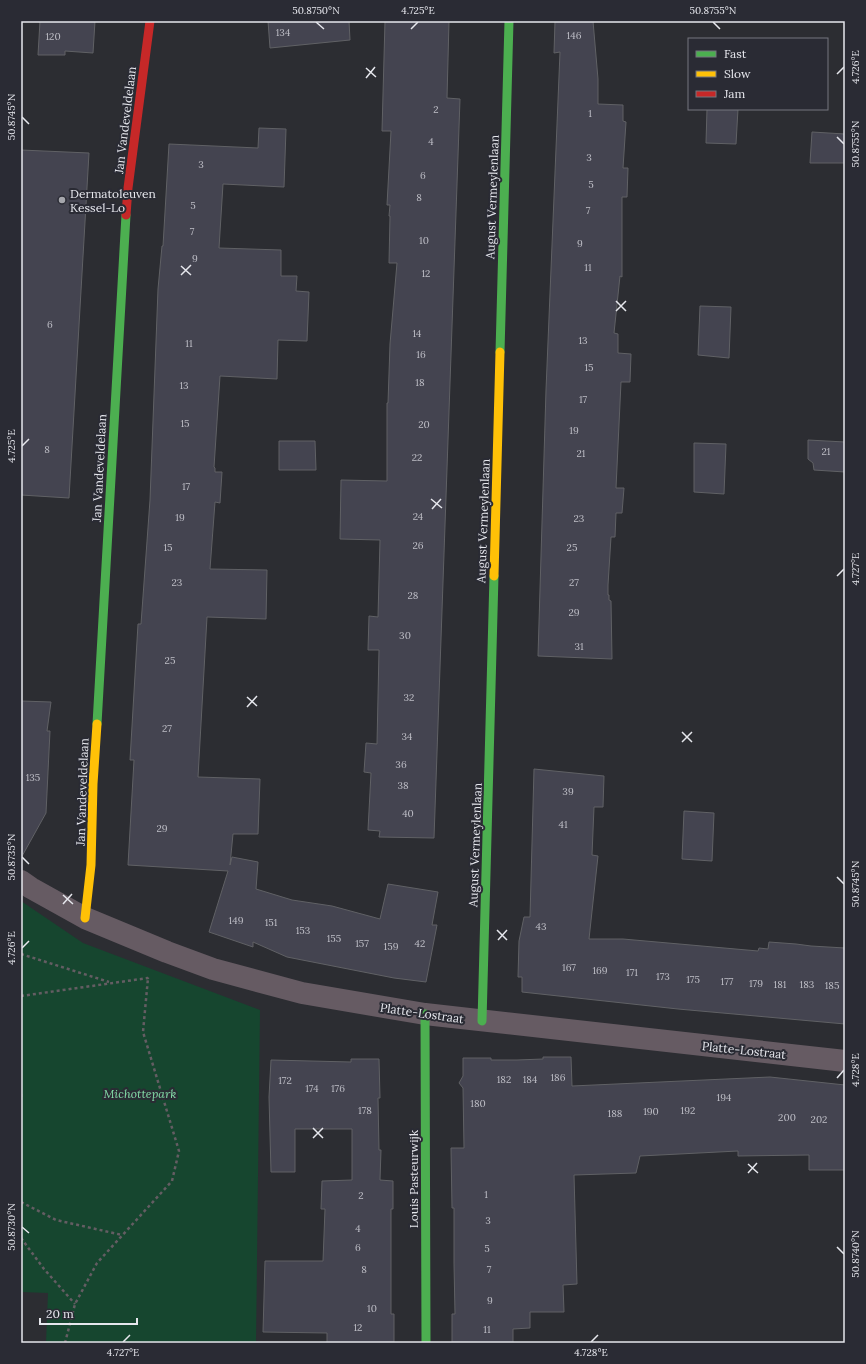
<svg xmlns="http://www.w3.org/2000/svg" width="866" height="1364" viewBox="0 0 866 1364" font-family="Lora,serif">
  <rect width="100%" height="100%" fill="#2c2d32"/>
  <path fill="#16462f" d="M21 901 83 943 260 1010 256 1343H46L48 1293 21 1292Z"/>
  <path fill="#444450" stroke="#606165" d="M40 21H95L93 53 65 51V55H38Z
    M268 21H349L350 40 270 48Z
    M385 21H449L447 98 460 99 434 838 379 837 380 831 368 830 371 773 364 772 366 743 377 744 379 650H368L369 616 378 617 380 540 340 539 341 480 387 481V403H388L390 344 397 263H389L390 216H389L390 205H387L391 131H382Z
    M555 21H593L598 79V104L623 105V121L626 122 623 168H628L627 197H622V277L620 276 614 333 618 334V353L631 354 630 382H621L616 488H624L622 513H616L615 537H611L608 585V595H609V600L611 601 612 659 538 656 546 390 560 52 554 53Z
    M707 109H738L736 144 706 143Z
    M259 128 286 129 284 187 223 184 219 248 281 250V276H297L296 291 309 292 307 341 278 340 277 379 220 376 214 467 215 468V472H222L220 503 215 502 210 569 267 570 266 619 207 617 198 777 260 779 258 834H233L230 865 232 857 258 862 256 889 292 900 332 906 380 919 388 884 438 892 432 925H437L426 982 394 978 287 957 253 942V947L209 932 228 871 128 865 134 760H130L138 624H141L150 500 158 289 162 246H163L169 144 258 148Z
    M812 132 845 134V163H810Z
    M21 150 89 153 69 498 21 495Z
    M700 306 731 307 729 358 698 355Z
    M808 440 845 442V472L814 470 813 463 808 459Z
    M279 441H315L316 470H279Z
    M694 443 726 444 724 494 694 492Z
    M21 701 51 702 47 731H50L46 813 21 858Z
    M534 769 604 776 603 807H594L592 855 598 856 589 939H623L758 951 759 948 768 949 769 942 796 944 811 946 845 948V1024L678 1009 522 992V977H518L519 941 524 917H530Z
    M684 811 714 813 712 861 682 859Z
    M543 1057H571L572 1086 770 1077 845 1085V1170H809V1155L738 1156V1151L640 1156 636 1173 574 1175 577 1284 563 1285 564 1312H530V1328L513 1329V1343L452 1342V1314H455L454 1263V1208H452L451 1148H464L463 1088 459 1083 463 1076V1058H491V1060H517L543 1059Z
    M351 1059H379L380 1098H378L379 1150H381L380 1180 393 1181V1209H391V1314H394V1342L327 1343V1333L263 1332 265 1261H323L325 1209H321L322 1181 352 1180V1129H295V1172H271L269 1097 271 1060 351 1062Z"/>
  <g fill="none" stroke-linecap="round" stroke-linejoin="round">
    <path stroke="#645d63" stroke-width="2.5" stroke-dasharray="3 3" stroke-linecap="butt" d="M21 954 109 982
      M21 996 148 978 149 976
      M21 1094V1098
      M21 1202 56 1220 122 1235
      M21 1238 44 1269 75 1304
      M65 1343 75 1304 97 1263 172 1181 179 1151 143 1032 148 978"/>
    <path stroke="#665b63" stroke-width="22" d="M21 881 31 888 85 918 167 952 213 969 302 993 425 1014 845 1061"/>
    <path stroke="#4caf50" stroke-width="9" d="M500 352 509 21
      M97 724 126 215
      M425 1014 426 1343
      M482 1021 494 576"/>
    <path stroke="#ffc107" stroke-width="9" d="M494 576 500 352
      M85 918 91 865 93 784 97 724"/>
    <path stroke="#c62828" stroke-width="9" d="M126 215 128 188 150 21"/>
  </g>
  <path fill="none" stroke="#e6e7ed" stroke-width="1.5" d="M316 22 324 29M713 22 720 29M411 29 418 22M366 68 376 77M837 74 844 67M366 78 375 67M22 117 29 124M837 137 844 144M181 266 191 275M181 275 191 265M616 301 626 311M616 311 626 301M22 446 29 439M431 499 442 508M432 509 441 499M837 576 844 569M247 697 257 706M247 707 257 696M682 732 692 742M682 742 692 732M22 857 29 864M837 877 844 884M63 895 73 904M63 904 72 894M497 930 507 940M498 940 507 930M22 948 29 941M837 1078 844 1070M313 1128 323 1138M313 1138 323 1128M748 1164 758 1173M748 1173 757 1163M22 1227 29 1233M837 1247 844 1254M123 1342 130 1335M591 1342 598 1335"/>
  <circle fill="#a5a6ac" stroke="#2a2b34" stroke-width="1.5" cx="62" cy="200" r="4"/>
  <g text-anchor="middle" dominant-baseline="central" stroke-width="4" stroke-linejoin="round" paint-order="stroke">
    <g font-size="10" fill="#bebec6">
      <text x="283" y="32">134</text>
      <text x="574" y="35">146</text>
      <text x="53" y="36">120</text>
      <text x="436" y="109">2</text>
      <text x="590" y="113">1</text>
      <text x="431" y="141">4</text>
      <text x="589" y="157">3</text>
      <text x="201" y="164">3</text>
      <text x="423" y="175">6</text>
      <text x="591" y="184">5</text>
      <text x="419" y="197">8</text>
      <text x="193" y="205">5</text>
      <text x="588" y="210">7</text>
      <text x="192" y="231">7</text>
      <text x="424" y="240">10</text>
      <text x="580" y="243">9</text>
      <text x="195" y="258">9</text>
      <text x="588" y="267">11</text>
      <text x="426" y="273">12</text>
      <text x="50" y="324">6</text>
      <text x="417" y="333">14</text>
      <text x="583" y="340">13</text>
      <text x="189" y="343">11</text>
      <text x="421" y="354">16</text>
      <text x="589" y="367">15</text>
      <text x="420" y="382">18</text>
      <text x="184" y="385">13</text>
      <text x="583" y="399">17</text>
      <text x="185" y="423">15</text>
      <text x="424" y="424">20</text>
      <text x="574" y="430">19</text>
      <text x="47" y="449">8</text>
      <text x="826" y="451">21</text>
      <text x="581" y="453">21</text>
      <text x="417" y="457">22</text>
      <text x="186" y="486">17</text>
      <text x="418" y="516">24</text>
      <text x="180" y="517">19</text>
      <text x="579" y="518">23</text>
      <text x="418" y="545">26</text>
      <text x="168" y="547">15</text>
      <text x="572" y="547">25</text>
      <text x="177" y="582">23</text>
      <text x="574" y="582">27</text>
      <text x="413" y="595">28</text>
      <text x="574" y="612">29</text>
      <text x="405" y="635">30</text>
      <text x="579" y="646">31</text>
      <text x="170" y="660">25</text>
      <text x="409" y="697">32</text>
      <text x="167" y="728">27</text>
      <text x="407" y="736">34</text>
      <text x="401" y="764">36</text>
      <text x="33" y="777">135</text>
      <text x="403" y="785">38</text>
      <text x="568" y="791">39</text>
      <text x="408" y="813">40</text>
      <text x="563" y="824">41</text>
      <text x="162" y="828">29</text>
      <text x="236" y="920">149</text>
      <text x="271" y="922">151</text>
      <text x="541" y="926">43</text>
      <text x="303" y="930">153</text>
      <text x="334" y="938">155</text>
      <text x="362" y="943">157</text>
      <text x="420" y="943">42</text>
      <text x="391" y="946">159</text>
      <text x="569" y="967">167</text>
      <text x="600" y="970">169</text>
      <text x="632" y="972">171</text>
      <text x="663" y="976">173</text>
      <text x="693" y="979">175</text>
      <text x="727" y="981">177</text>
      <text x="756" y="983">179</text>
      <text x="780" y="984">181</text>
      <text x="807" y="984">183</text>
      <text x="832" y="985">185</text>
      <text x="558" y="1077">186</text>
      <text x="504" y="1079">182</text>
      <text x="530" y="1079">184</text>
      <text x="285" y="1080">172</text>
      <text x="312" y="1088">174</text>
      <text x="338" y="1088">176</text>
      <text x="724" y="1097">194</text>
      <text x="478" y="1103">180</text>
      <text x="365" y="1110">178</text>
      <text x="688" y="1110">192</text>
      <text x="651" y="1111">190</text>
      <text x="615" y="1113">188</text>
      <text x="787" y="1117">200</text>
      <text x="819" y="1119">202</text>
      <text x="486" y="1194">1</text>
      <text x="361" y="1195">2</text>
      <text x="488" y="1220">3</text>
      <text x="358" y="1228">4</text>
      <text x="358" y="1247">6</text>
      <text x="487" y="1248">5</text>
      <text x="364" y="1269">8</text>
      <text x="489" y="1269">7</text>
      <text x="490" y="1300">9</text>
      <text x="372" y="1308">10</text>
      <text x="358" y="1327">12</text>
      <text x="487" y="1329">11</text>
    </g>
    <g font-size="12" fill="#e6e7ed" stroke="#2a2b34">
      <text transform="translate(125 120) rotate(-83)">Jan Vandeveldelaan</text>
      <text transform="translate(492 197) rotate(-88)">August Vermeylenlaan</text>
      <text transform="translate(99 468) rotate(-87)">Jan Vandeveldelaan</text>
      <text transform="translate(483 521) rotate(-88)">August Vermeylenlaan</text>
      <text transform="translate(82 792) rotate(-88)">Jan Vandeveldelaan</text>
      <text transform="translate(475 845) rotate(-88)">August Vermeylenlaan</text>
      <text transform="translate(422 1013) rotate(8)">Platte-Lostraat</text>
      <text transform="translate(744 1050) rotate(6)">Platte-Lostraat</text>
      <text transform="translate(413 1179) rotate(-90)">Louis Pasteurwijk</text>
    </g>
    <g font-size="12" fill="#e6e7ed" stroke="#2a2b34" text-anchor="start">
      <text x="70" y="193">Dermatoleuven<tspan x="70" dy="14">Kessel-Lo</tspan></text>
    </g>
    <g font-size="12" font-style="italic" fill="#83dda8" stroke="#2a2b34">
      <text x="140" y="1093">Michottepark</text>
    </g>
  </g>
  <rect width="866" height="1364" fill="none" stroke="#2a2b34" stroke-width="44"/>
  <rect x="688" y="38" width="140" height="72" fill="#2a2b34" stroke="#75767e"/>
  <rect x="696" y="51" width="20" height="6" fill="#4caf50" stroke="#75767e"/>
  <text x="724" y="58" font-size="12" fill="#e6e7ed">Fast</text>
  <rect x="696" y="71" width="20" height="6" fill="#ffc107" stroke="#75767e"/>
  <text x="724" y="78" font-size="12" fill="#e6e7ed">Slow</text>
  <rect x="696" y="91" width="20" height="6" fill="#c62828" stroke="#75767e"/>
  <text x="724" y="98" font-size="12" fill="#e6e7ed">Jam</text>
  <path d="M40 1318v6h97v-6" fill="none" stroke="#e6e7ed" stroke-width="2"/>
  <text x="46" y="1318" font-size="12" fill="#e6e7ed" stroke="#2a2b34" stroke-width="3" paint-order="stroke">20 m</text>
  <rect x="22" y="22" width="822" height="1320" fill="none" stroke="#e6e7ed" stroke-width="1.5"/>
  <g font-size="10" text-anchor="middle" fill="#e6e7ed">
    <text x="316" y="14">50.8750°N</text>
    <text x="418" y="14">4.725°E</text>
    <text x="713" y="14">50.8755°N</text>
    <text transform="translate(855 67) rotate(-90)" y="4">4.726°E</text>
    <text transform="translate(11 117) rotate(-90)" y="4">50.8745°N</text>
    <text transform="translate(855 144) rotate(-90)" y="4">50.8755°N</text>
    <text transform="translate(11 446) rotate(-90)" y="4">4.725°E</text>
    <text transform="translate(855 569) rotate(-90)" y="4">4.727°E</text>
    <text transform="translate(11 857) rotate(-90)" y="4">50.8735°N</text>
    <text transform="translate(855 884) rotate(-90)" y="4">50.8745°N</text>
    <text transform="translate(11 948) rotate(-90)" y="4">4.726°E</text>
    <text transform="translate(855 1070) rotate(-90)" y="4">4.728°E</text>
    <text transform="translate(11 1227) rotate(-90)" y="4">50.8730°N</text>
    <text transform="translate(855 1254) rotate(-90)" y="4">50.8740°N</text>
    <text x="123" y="1356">4.727°E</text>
    <text x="591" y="1356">4.728°E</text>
  </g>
</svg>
